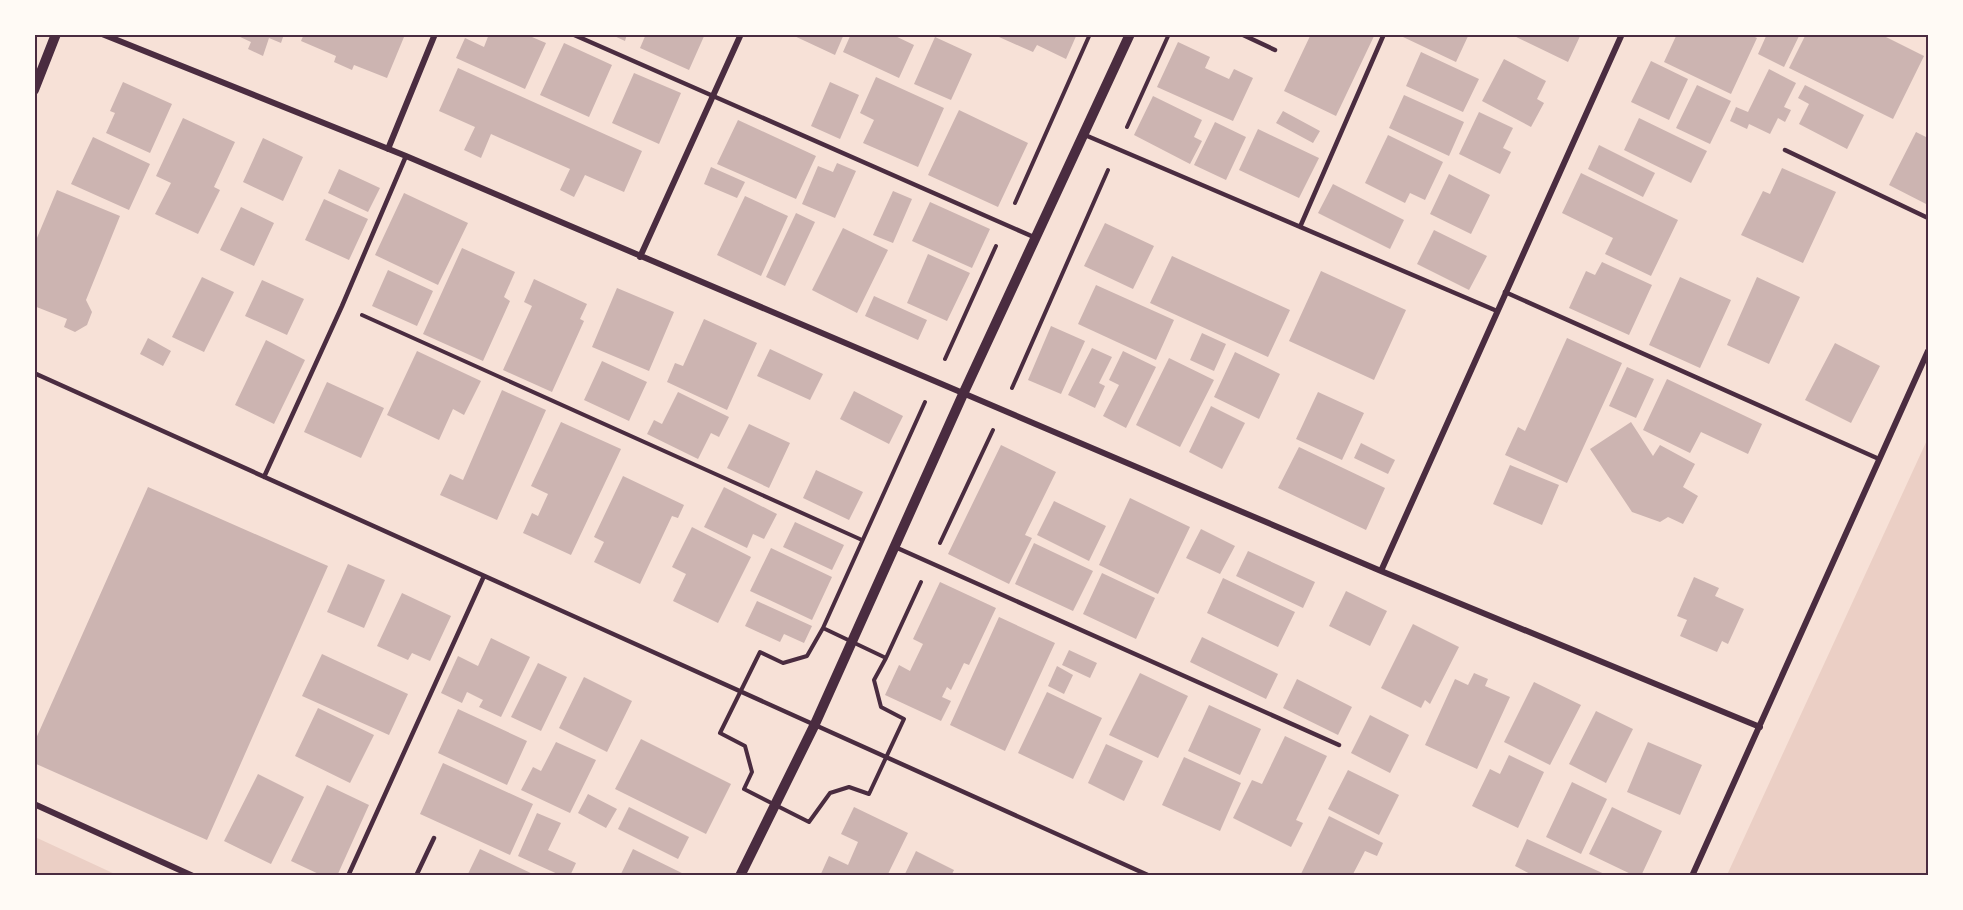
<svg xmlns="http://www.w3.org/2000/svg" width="1963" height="910" viewBox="0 0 1963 910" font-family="'Fira Sans Condensed',sans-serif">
  <rect width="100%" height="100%" fill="#f7e1d7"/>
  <path fill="#ebcfc5" d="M1928 438V875H1727Z
    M34 837H35L117 875H35Z"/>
  <path fill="#ccb4b1" d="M238 34H284L281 43 269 38 263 56 248 49 251 42 238 36Z
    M304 34H397L404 37 387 78 354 65 352 70 334 62 336 56 301 41Z
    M489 34H525L546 43 525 89 456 58 465 38 484 47Z
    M610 34H627L625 41Z
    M646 34H705L689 70 640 48Z
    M790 34H844L835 55Z
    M851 34H891L914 45 899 78 843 52Z
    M1001 34H1077L1066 59 1037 45 1033 52 999 37Z
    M1311 34H1375L1336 116 1284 91Z
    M1405 34H1469L1456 62 1403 37Z
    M1510 34H1581L1568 62Z
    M1677 34H1749L1757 38 1731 94 1664 62Z
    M1767 34H1800L1784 67 1758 54Z
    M1806 34H1880L1924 56 1893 119 1789 68Z
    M935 37 972 54 951 100 914 84Z
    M1178 42 1210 57 1205 68 1229 79 1234 69 1253 78 1233 121 1157 87Z
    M564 43 612 65 589 117 540 95Z
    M1421 52 1479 79 1463 112 1406 86Z
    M1504 59 1546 81 1537 99 1544 103 1531 127 1482 101Z
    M1651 61 1688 79 1669 120 1631 102Z
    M458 68 642 151 624 192 585 175 574 197 560 190 570 169 491 134 481 158 464 150 475 127 439 111Z
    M1769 69 1796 83 1784 107 1791 110 1785 122 1778 118 1770 134 1749 124 1747 129 1730 121 1736 107 1748 112Z
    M634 73 681 93 659 144 612 123Z
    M876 77 944 108 918 167 863 143 874 120 860 113Z
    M123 82 172 104 150 153 106 133 115 113 110 111Z
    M830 82 859 95 840 139 811 126Z
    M1697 85 1731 101 1710 144 1676 128Z
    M1805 85 1864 115 1847 149 1799 124 1809 104 1798 98Z
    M1404 95 1464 122 1449 156 1389 128Z
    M1153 96 1202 120 1194 137 1202 141 1190 164 1134 135Z
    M959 110 1028 143 998 207 928 175Z
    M1283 111 1320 131 1313 143 1276 123Z
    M1479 112 1513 128 1503 148 1511 152 1500 174 1459 154Z
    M183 118 235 142 214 187 220 190 198 234 155 214 171 183 156 176Z
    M1639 118 1707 151 1691 183 1624 150Z
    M738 120 816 156 796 199 717 164Z
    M1215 122 1246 137 1226 180 1194 165Z
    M1258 129 1319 158 1299 198 1239 170Z
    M1916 132 1928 138V205L1889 185Z
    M1388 135 1443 162 1425 200 1410 193 1405 203 1365 183Z
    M93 137 150 164 129 210 71 184Z
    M263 138 303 157 283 201 243 182Z
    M1599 145 1655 173 1643 197 1588 169Z
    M837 163 856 171 835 218 802 204 818 166 833 172Z
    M711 167 745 182 737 198 704 184Z
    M1782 168 1836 192 1803 263 1741 235 1763 191 1770 194Z
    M339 169 380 188 368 212 328 193Z
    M1581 173 1678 220 1651 276 1605 254 1613 238 1562 213Z
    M1449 174 1490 195 1471 234 1430 214Z
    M1333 184 1404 220 1390 249 1318 213Z
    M57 190 120 216 86 300 92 312 87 325 75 332 64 327 67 319 34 306V245Z
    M893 191 912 199 893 243 873 235Z
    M404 193 468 223 438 285 375 255Z
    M745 196 788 216 761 276 717 255Z
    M324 199 368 219 349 260 305 240Z
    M930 202 990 229 972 268 912 241Z
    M241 207 274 223 254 266 220 250Z
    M796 213 815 222 785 286 766 277Z
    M1105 223 1154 246 1133 289 1084 266Z
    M843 228 888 250 857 313 812 290Z
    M1434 230 1487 256 1469 290 1417 264Z
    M462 248 515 272 504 297 510 301 483 361 423 334Z
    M928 254 970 273 947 321 907 303Z
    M1172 256 1290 310 1268 357 1150 303Z
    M1602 262 1652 285 1629 335 1569 308 1586 271 1595 275Z
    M388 270 433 291 417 326 372 306Z
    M1321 271 1406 310 1374 380 1289 341Z
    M202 277 234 292 204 352 172 337Z
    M1680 277 1731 300 1700 368 1649 345Z
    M1757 277 1800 297 1769 364 1727 345Z
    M534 279 587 304 580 319 584 321 552 392 503 370 532 306 524 302Z
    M262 280 304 299 287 335 245 316Z
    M1096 285 1174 320 1156 360 1078 324Z
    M617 288 674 312 649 371 592 347Z
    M874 296 927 320 918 340 865 316Z
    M704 319 757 343 727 410 667 382 675 363 683 366Z
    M1051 326 1085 341 1061 394 1028 380Z
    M1202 333 1226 344 1214 371 1190 360Z
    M148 338 171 351 163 366 140 354Z
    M1567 338 1622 363 1567 483 1505 455 1518 427 1525 431Z
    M266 340 305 360 274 424 235 405Z
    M1835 343 1880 366 1851 423 1805 400Z
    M1092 348 1112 357 1099 383 1105 386 1095 408 1068 395Z
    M770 349 823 374 810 400 757 376Z
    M417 351 481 381 464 415 453 409 439 440 387 415Z
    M1123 351 1156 367 1126 428 1103 416 1119 385 1109 380Z
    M1235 352 1280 374 1259 419 1214 397Z
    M1169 358 1214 380 1180 447 1136 425Z
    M602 361 647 382 629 421 584 400Z
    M1627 367 1654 379 1636 418 1609 406Z
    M1667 379 1762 424 1748 454 1701 432 1690 453 1643 430Z
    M327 382 384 408 361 458 304 432Z
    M502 390 546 410 497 520 440 495 450 474 463 480Z
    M854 391 903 416 889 444 840 419Z
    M678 392 729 417 719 437 711 433 698 459 647 434 654 420 662 424Z
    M1318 392 1364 413 1342 460 1296 439Z
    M1211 406 1245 423 1222 469 1189 452Z
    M561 422 621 449 571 555 523 533 532 513 538 516 548 494 531 486Z
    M1631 422 1653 456 1660 445 1695 464 1683 487 1698 496 1683 524 1668 517 1660 522 1632 512 1590 449Z
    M749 424 790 443 769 488 727 468Z
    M1361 443 1395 460 1388 474 1354 458Z
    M1001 445 1056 472 1025 535 1032 538 1009 584 948 554Z
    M1299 447 1385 488 1366 530 1278 488Z
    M1510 465 1559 485 1542 525 1493 504Z
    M816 470 863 492 849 520 803 498Z
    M623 476 684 505 678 518 672 516 640 584 594 562 604 542 594 537Z
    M148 487 328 566 207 840 34 763V743Z
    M724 487 777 514 764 539 753 534 747 548 704 527Z
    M1130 498 1190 527 1158 594 1099 565Z
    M1054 501 1106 526 1089 561 1037 535Z
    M795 522 844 545 832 570 783 547Z
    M692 527 751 557 718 623 673 601 686 574 672 567Z
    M1201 529 1235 546 1220 574 1186 558Z
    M1034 543 1093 571 1073 611 1015 584Z
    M771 548 832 577 812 620 750 591Z
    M1248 551 1315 582 1303 608 1236 576Z
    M348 564 385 580 364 628 327 612Z
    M1102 573 1155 598 1136 639 1083 614Z
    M1694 577 1719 588 1715 596 1744 609 1728 644 1722 641 1717 652 1680 636 1687 620 1677 616Z
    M1223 578 1295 612 1278 647 1207 613Z
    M940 582 996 608 969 665 964 663 951 690 947 687 942 697 951 701 941 721 885 695 899 665 910 671 923 644 913 639Z
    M1346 591 1387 611 1370 646 1329 626Z
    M402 593 451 616 430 661 412 653 408 660 377 646Z
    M757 601 812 626 804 643 784 634 780 642 745 626Z
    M999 617 1055 643 1005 751 950 725Z
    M1413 624 1459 647 1430 704 1425 700 1421 708 1381 688Z
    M1202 637 1278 674 1266 699 1190 662Z
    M491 638 530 657 501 717 479 707 483 700 467 692 462 703 441 693 458 656 478 666Z
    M1069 650 1097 663 1090 678 1062 665Z
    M322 654 408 694 389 735 302 696Z
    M538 663 567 677 541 731 511 717Z
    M1057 666 1073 675 1064 694 1048 686Z
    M1140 673 1188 696 1158 758 1109 735Z
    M1474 673 1488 679 1485 686 1510 697 1477 769 1425 745 1455 679 1468 685Z
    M584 677 632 701 607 752 559 728Z
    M1297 679 1352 707 1338 735 1283 708Z
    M1534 682 1581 705 1550 765 1504 742Z
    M1047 692 1102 718 1073 779 1018 753Z
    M1209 705 1261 729 1240 775 1188 751Z
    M318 708 374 735 350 783 295 756Z
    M458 709 527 741 507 785 438 753Z
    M1596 711 1633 729 1606 783 1569 764Z
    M1370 715 1409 735 1390 773 1351 753Z
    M1285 736 1327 756 1296 820 1303 823 1291 847 1233 818 1252 780 1262 784Z
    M641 739 731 784 706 834 615 789Z
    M556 742 596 760 570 813 521 790 533 767 541 771Z
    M1648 742 1702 765 1680 815 1627 792Z
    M1106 744 1143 761 1124 801 1088 783Z
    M1509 755 1544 772 1518 828 1472 806 1490 769 1500 774Z
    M1184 757 1241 783 1220 831 1162 805Z
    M443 763 533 804 510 855 420 814Z
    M1348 770 1399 795 1379 835 1328 809Z
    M258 774 304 797 271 864 224 841Z
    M1572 782 1607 799 1581 854 1546 837Z
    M327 785 369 805 337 876H323L291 861Z
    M588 794 617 809 606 828 578 813Z
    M629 807 689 837 678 859 618 829Z
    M854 807 908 833 887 876H820L829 856 848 865 858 842 841 834Z
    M1612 807 1662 831 1641 876H1635L1589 854Z
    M537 813 561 823 548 850 576 863 570 876H562L518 856Z
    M1329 816 1383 843 1377 856 1365 851 1352 876H1300Z
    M1527 839 1609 876H1534L1515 866Z
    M480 849 537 876H467Z
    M633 849 688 876H620Z
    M916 851 954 870 951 876H904Z"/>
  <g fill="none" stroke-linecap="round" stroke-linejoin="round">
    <path stroke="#4a2c40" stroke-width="4" d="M1127 127 1169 34
      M1015 203 1090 34
      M362 315 862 540
      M945 359 996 246
      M1012 388 1108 170
      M940 543 993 430
      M823 628 925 402
      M823 628 886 658 874 680 881 707 904 719 869 794 849 787 830 793 809 822 744 789 752 772 745 746 720 733 760 652 783 663 807 656Z
      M886 658 921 582"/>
    <path stroke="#4a2c40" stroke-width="4.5" d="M572 34 1036 238
      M1241 34 1275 50
      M1085 135 1497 311
      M1785 150 1928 218
      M1300 227 1384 34
      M1505 292 1879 459
      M34 373 1150 876
      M264 477 342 306 406 156
      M895 547 1339 745
      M348 876 484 576
      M416 876 434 838"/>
    <path stroke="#4a2c40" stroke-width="6" d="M102 34 406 156 1381 571 1760 727
      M388 149 435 34
      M640 257 741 34
      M1381 571 1622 34
      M34 804 193 876
      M1692 876 1928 351"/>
    <path stroke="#4a2c40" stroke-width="10" d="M34 90 56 34
      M740 876 815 724 964 392 1130 34"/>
  </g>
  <rect width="1963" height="910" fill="none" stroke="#fffaf5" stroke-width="72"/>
  <rect x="36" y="36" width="1891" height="838" fill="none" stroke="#4a2c40" stroke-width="2"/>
</svg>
